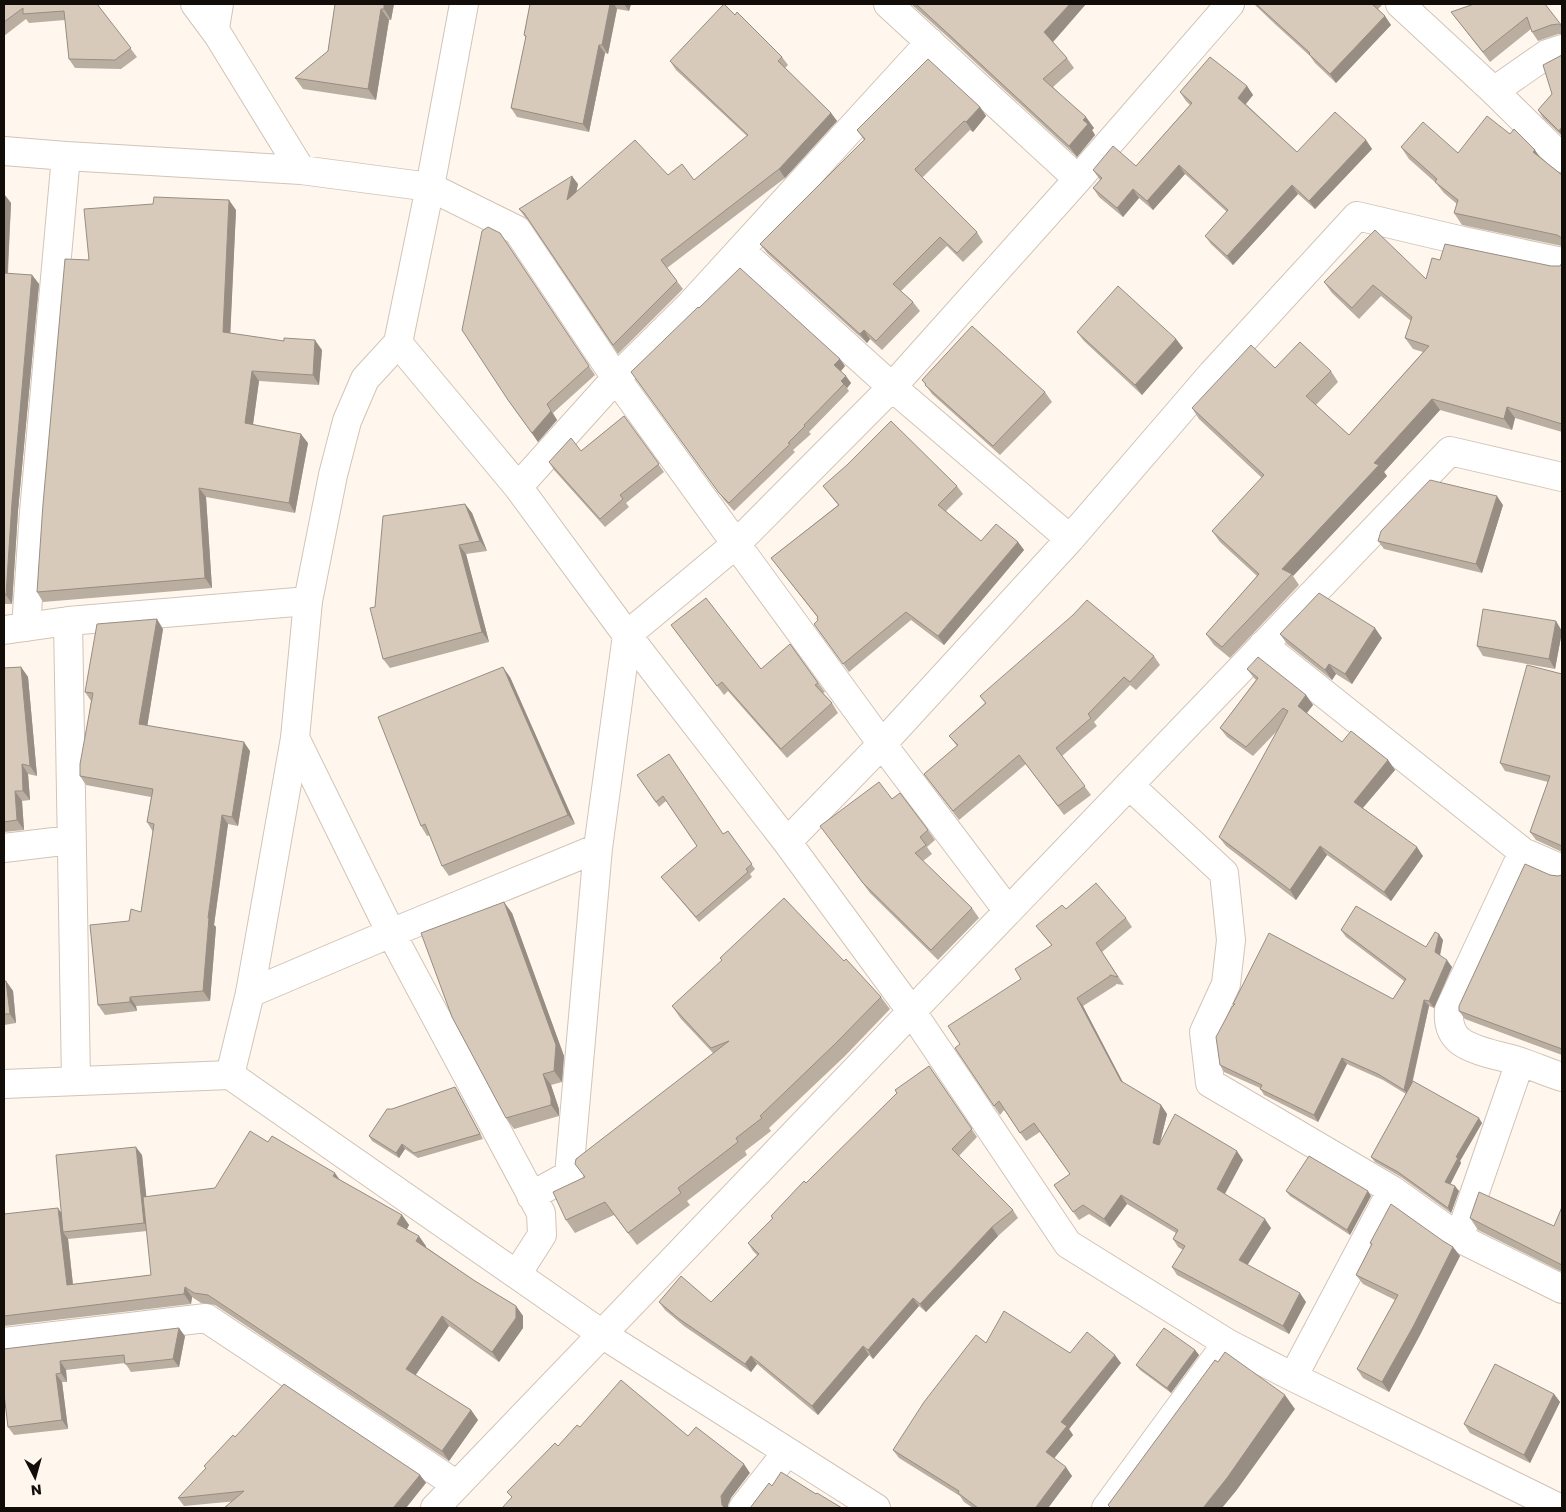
<svg xmlns="http://www.w3.org/2000/svg" width="1566" height="1512" viewBox="0 0 1566 1512" font-family="Poppins,sans-serif">
  <rect width="100%" height="100%" fill="#fff6ed"/>
  <g fill="none" stroke-linecap="round" stroke-linejoin="round">
    <g stroke="#d2c4b6" stroke-width="22">
      <path id="service" d="M218 35 223 4"/>
    </g>
    <g stroke="#d2c4b6" stroke-width="30">
      <path id="minor" d="M195 4 218 35 301 170
        M888 4 1078 179
        M1400 4 1494 91 1562 158
        M1494 91 1547 54 1562 49
        M4 151 66 156 301 170 430 187 517 230 616 378 736 544 882 744 1008 911
        M740 250 892 387 1070 539
        M398 343 518 487 627 635 787 842 912 1012 1068 1244 1227 1343 1293 1377 1559 1508
        M518 487 616 378 690 305 930 42
        M68 621 76 1081
        M26 627 34 512 66 156
        M4 630 68 621 308 601
        M1263 645 1523 852 1562 869
        M295 738 391 933 541 1213 542 1235 517 1274
        M1129 785 1224 873 1231 940 1226 984 1204 1032 1210 1083 1392 1190 1459 1238 1562 1289
        M787 842 882 744 1070 539 1212 374 1357 216 1463 241 1562 262
        M4 848 71 840
        M1523 852 1449 1010C1448 1022 1450 1033 1460 1041 1473 1051 1499 1056 1515 1060 1531 1065 1546 1072 1562 1077
        M250 993 391 933 598 848
        M531 1196 569 1175 598 848 627 635 736 544 892 387 1078 179 1230 4
        M1459 1238 1520 1062
        M4 1342 206 1318 457 1485
        M1293 1377 1392 1190
        M435 1508 1450 451 1562 477
        M743 1508 787 1452
        M1106 1508 1227 1343"/>
    </g>
    <g stroke="#d2c4b6" stroke-width="30">
      <path id="tertiary" d="M230 1075 250 993 295 738 308 601 333 475 347 421 365 379 398 343 430 187 464 4
        M4 1084 230 1075 602 1334 876 1508"/>
    </g>
    <use href="#service" stroke="#fff" stroke-width="20"/>
    <use href="#minor" stroke="#fff" stroke-width="28"/>
    <use href="#tertiary" stroke="#fff" stroke-width="28"/>
  </g>
  <path fill="#baaea1" fill-rule="evenodd" d="M4 4H97L137 57 121 69 75 68 69 59 65 20 29 23 26 19 4 36Z
    M325 4H394L391 20H389L376 100 303 89 295 78 328 51 335 5Z
    M530 4H631L629 11 617 9 608 54 605 53 589 132 517 117 511 108 526 38 524 35Z
    M911 4H1086L1053 42 1067 58 1074 68 1053 87 1094 128 1092 130 1095 135 1077 157 950 39Z
    M1254 4H1383L1378 9 1385 16 1391 25 1336 83 1315 63 1310 56 1276 25Z
    M1474 4 1562 25V34H1558L1538 41 1532 32 1531 29 1490 62 1451 12Z
    M1562 55V136L1543 118 1538 110 1552 94Z
    M782 57 788 65 785 68 831 113 837 121 785 178 667 268 683 289 618 354 529 221 525 217 519 209 578 184 576 192 668 175 694 180 747 136 676 70 670 61Z
    M1247 86 1253 95 1246 104 1297 152 1366 140 1372 149 1315 209 1298 194 1233 265 1211 244 1205 236 1227 212 1185 174 1153 210 1139 198 1123 217 1099 197 1093 188 1100 180 1093 170 1136 166 1190 105 1186 101 1180 92Z
    M980 107 986 116 973 132 970 130 922 178 977 232 983 242 963 262 947 246 901 291 913 302 920 311 882 350 870 339 867 343 767 253 760 244 864 140 857 130Z
    M1401 147 1458 153 1541 158 1562 175V246L1462 225 1454 213 1457 204 1444 193 1436 183 1409 159Z
    M4 194 11 203 8 274 32 275 39 284 18 511 12 604H4Z
    M236 210 230 333 322 350 319 385 259 381 253 424 308 443 295 513 206 497 212 588 43 602 37 592 89 260Z
    M500 233 595 375 553 413 557 420 538 442 508 400Z
    M1440 260 1551 266H1560L1562 263V432L1515 418 1512 430 1440 410 1384 472 1387 476 1293 576 1299 585 1230 658 1214 645 1206 634 1257 576 1220 542 1212 531 1262 478 1199 419 1192 408 1275 368 1331 371 1338 382 1316 405 1349 435 1423 352 1413 349 1405 338 1411 321 1381 296 1359 319 1332 293 1324 282 1426 279Z
    M699 308 845 366 841 371 851 383 847 388 849 391 809 432 811 434 793 450 795 452 734 511 724 500 631 372Z
    M1077 332 1176 339 1183 348 1142 395 1084 341Z
    M922 380 1045 392 1052 402 1000 455 932 394Z
    M624 416 664 472 626 503 629 507 605 527 554 470 549 462 581 451Z
    M823 486H957L963 494 946 511 981 541 1018 542 1024 550 944 645 911 620 849 672 814 624 818 620V618L771 558 838 505Z
    M465 504 472 513 487 551 466 554 489 642 390 668 383 659 375 607Z
    M1503 505 1482 573 1384 549 1378 541Z
    M671 625 761 669 790 644 825 692 823 693 832 703 838 713 787 758 728 691 724 695Z
    M163 629 147 726 250 751 238 826 228 824 214 925 216 927 210 1001 136 1006 137 1011 105 1015 98 1005 129 921 141 912 153 832 147 822 151 797 86 785 80 776 91 701 85 692Z
    M1562 631 1555 669 1483 656 1477 646Z
    M1280 634 1382 638 1352 684 1336 674 1332 680 1287 644Z
    M1154 656 1160 665 1136 690 1130 685 1094 722 1097 726 1062 756 1091 795 1064 815 1026 764 959 820 924 774 957 746 949 736 985 703 980 696Z
    M21 667 28 677 37 776 28 774 30 800 22 801 24 830 4 832V668Z
    M1247 669 1306 695 1313 705 1307 713 1342 742 1388 760 1395 770 1363 808 1423 856 1391 901 1327 855 1296 900 1226 846 1219 837 1278 730 1253 756 1227 737 1220 728 1256 680 1254 678Z
    M1562 674V852L1536 840 1530 832 1548 782 1505 771 1500 763Z
    M510 677 575 824 449 876 442 866 430 835 427 836 421 826Z
    M637 775 723 834 728 831 755 869 750 874 752 877 699 922 661 877 697 846 666 801 659 807Z
    M892 799 928 830 935 840 927 847 932 854 923 861 972 908 979 918 938 960 870 893 827 835Z
    M1550 875 1558 876 1562 875V1055L1465 1019 1459 1011Z
    M1066 909 1126 918 1132 927 1102 952 1124 985 1116 984V985L1083 1006 1123 1083 1161 1105 1167 1114 1160 1143 1243 1160 1225 1194 1271 1228 1247 1265 1306 1302 1289 1334 1177 1275 1172 1267 1183 1250 1178 1247 1173 1239 1176 1233 1127 1204 1110 1227 1089 1214 1079 1220 1054 1185 1070 1174 1040 1132 1026 1141 1004 1110 1000 1115 955 1048 960 1044 1052 946 1036 926Z
    M512 913 564 1056 562 1082 551 1085 559 1109V1116L514 1129 506 1118Z
    M1341 930 1426 947 1443 940 1440 956 1452 967 1434 1008 1429 1006 1412 1085 1482 1123 1460 1161 1461 1163 1450 1184 1459 1191 1451 1213 1401 1177 1375 1162 1371 1157 1406 1094 1383 1080 1347 1064 1318 1122 1264 1095 1260 1088 1224 1072 1220 1065 1234 1005 1233 1004 1393 999 1404 981 1346 937Z
    M844 961 881 997 890 1009 845 1056 769 1128 771 1131 745 1151 747 1155 687 1201 690 1205 637 1245 614 1215 575 1233 566 1220 585 1177 575 1164 713 1053 681 1019 672 1006Z
    M4 981H6L13 991 16 1023 4 1025Z
    M929 1066 977 1137 959 1156 1013 1210 1018 1218 998 1236 926 1312 919 1306 873 1359 869 1355 818 1415 757 1364 751 1372 684 1326 665 1310 659 1302H711L757 1255 753 1251 748 1243 772 1219 771 1216Z
    M455 1087 458 1092 483 1139 418 1158 405 1149 399 1158 372 1141 369 1136 392 1109Z
    M268 1142 340 1180 402 1215 409 1225 407 1229 426 1246V1247L475 1281 516 1306 523 1316V1328L499 1362 449 1326 415 1375 471 1410 478 1420 449 1461 215 1305 201 1303 192 1297 191 1304 4 1326V1214L61 1212 142 1155 146 1197 215 1188ZM147 1231 151 1275 73 1284 68 1239Z
    M1286 1191 1371 1196 1350 1235 1290 1196Z
    M1562 1207V1272L1478 1230 1470 1218 1554 1226Z
    M1443 1241 1453 1247 1460 1256 1420 1335 1389 1392 1363 1378 1357 1369 1395 1300 1363 1284 1356 1275 1371 1245 1370 1243Z
    M185 1336 179 1367 131 1372 125 1363 66 1370 67 1382H62L68 1429 14 1435 8 1427 5 1396 4 1395V1349Z
    M986 1343 1070 1353 1121 1363 1069 1429 1073 1435 1054 1458 1072 1476 1048 1508H973L964 1502 960 1496 899 1458 893 1450Z
    M1195 1350 1199 1355 1171 1393 1140 1370 1136 1365Z
    M1554 1394 1560 1402 1530 1463 1470 1433 1464 1424Z
    M235 1437 420 1475 426 1483 184 1506 178 1498 206 1469 204 1466Z"/>
  <path fill="#978d83" d="M384 4H394L391 20 384 9Z
    M610 4H614L617 9 608 54 602 45Z
    M624 4H631L629 11Z
    M1070 4H1086L1052 43 1044 32Z
    M381 9 389 20 376 100 368 89Z
    M1385 16 1391 25 1336 83 1330 74Z
    M599 45 605 53 589 132 583 124Z
    M1247 86 1253 95 1244 106 1238 98Z
    M980 107 986 116 973 132 966 122Z
    M831 113 837 121 785 178 779 169Z
    M1086 117 1094 128 1092 130 1095 135 1077 157 1069 146 1083 120Z
    M1562 127V136L1559 131Z
    M1366 140 1372 149 1315 209 1309 201Z
    M1535 150 1543 162 1533 152Z
    M1179 165 1185 174 1153 210 1147 201Z
    M572 176 578 184 573 208 567 200Z
    M1292 185 1298 194 1233 265 1227 256Z
    M1133 189 1139 198 1123 217 1117 208Z
    M4 194 11 203 7 282 4 277Z
    M229 200 236 210 230 341 223 332Z
    M32 275 39 284 18 511 12 604 6 595 12 502Z
    M864 330 870 339 867 343 860 334Z
    M1176 339 1183 348 1142 395 1135 385Z
    M315 340 322 350 319 385 313 375Z
    M840 359 845 366 840 372 834 365Z
    M252 371 259 381 252 432 245 423Z
    M846 376 851 383 847 388 841 381Z
    M1432 399 1440 410 1384 472 1387 476 1293 576 1292 574 1282 569 1374 463Z
    M1507 407 1515 418 1512 430 1504 419Z
    M551 411 557 420 538 442 532 433Z
    M301 434 308 443 295 513 289 503Z
    M199 488 206 497 212 588 205 578Z
    M1497 496 1503 505 1482 573 1476 564Z
    M465 504 472 513 487 551 480 541Z
    M1018 542 1024 550 944 645 938 636Z
    M459 545 466 554 489 642 482 632Z
    M157 619 163 629 146 734 139 724Z
    M1556 621 1562 631V632L1555 669 1549 659Z
    M1375 628 1382 638 1352 684 1345 674Z
    M1329 664 1336 674 1332 680 1325 670Z
    M21 667 28 677 37 776 30 766Z
    M503 667 510 677 575 824 568 815Z
    M1306 695 1313 705 1305 715 1298 706Z
    M244 742 250 751 238 826 232 817Z
    M1388 760 1395 770 1360 811 1354 802Z
    M22 764 28 774 30 800 23 791Z
    M15 791 22 801 24 830 17 820Z
    M222 815 228 824 214 925 216 927 210 1001 203 991 208 918Z
    M1320 846 1327 855 1296 900 1290 890Z
    M1417 847 1423 856 1391 901 1384 892Z
    M504 902 512 913 564 1056 562 1082 554 1071Z
    M1439 934 1443 940 1439 959 1435 952Z
    M1447 960 1452 967 1434 1008 1429 1001Z
    M6 981 13 991 16 1023 10 1014Z
    M130 997 136 1006 137 1011 130 1002Z
    M1077 998 1083 1006 1127 1090 1121 1081Z
    M1424 1000 1429 1006 1409 1096 1404 1090Z
    M1342 1058 1347 1064 1318 1122 1314 1115Z
    M543 1074 551 1085 559 1109V1116L551 1105Z
    M455 1087 458 1092 483 1139 480 1134Z
    M1161 1105 1167 1114 1158 1151 1153 1143Z
    M1479 1118 1482 1123 1460 1161 1461 1163 1449 1187 1445 1182 1456 1157Z
    M402 1144 405 1149 399 1158 396 1153Z
    M136 1147 142 1155 150 1231 144 1223Z
    M1237 1151 1243 1160 1223 1197 1217 1189Z
    M335 1173 342 1183 333 1176Z
    M1455 1186 1459 1191 1451 1213 1448 1208Z
    M1368 1191 1371 1196 1350 1235 1347 1230Z
    M1121 1195 1127 1204 1110 1227 1104 1219Z
    M58 1208 65 1218 63 1232 68 1239 74 1295 67 1285Z
    M402 1215 409 1225 404 1234 397 1224Z
    M1265 1219 1271 1228 1245 1269 1239 1260Z
    M992 1227 998 1236 926 1312 920 1304Z
    M419 1236 426 1246 423 1251 416 1241Z
    M1453 1247 1460 1256 1420 1335 1389 1392 1382 1382Z
    M185 1287 192 1297 191 1304 184 1294Z
    M1300 1293 1306 1302 1289 1334 1283 1326Z
    M913 1298 919 1306 873 1359 868 1350Z
    M516 1306 523 1316V1328L499 1362 492 1352Z
    M442 1316 449 1326 413 1379 406 1369Z
    M179 1328 185 1336 179 1367 173 1359Z
    M863 1346 869 1355 818 1415 812 1406Z
    M1195 1350 1199 1355 1171 1393 1167 1388Z
    M1115 1355 1121 1363 1069 1429 1073 1435 1052 1461 1046 1452 1061 1422Z
    M751 1356 757 1364 751 1372 745 1364Z
    M60 1361 66 1370 67 1382 61 1373Z
    M56 1374 62 1382 68 1429 62 1420Z
    M1554 1394 1560 1402 1530 1463 1524 1455Z
    M1285 1395 1295 1409 1236 1491 1222 1508H1203Z
    M471 1410 478 1420 449 1461 442 1451Z
    M744 1464 750 1473 731 1498 728 1505V1508H725L722 1505 721 1496 725 1490Z
    M1066 1467 1072 1476 1048 1508H1037L1036 1507Z
    M420 1475 426 1483 406 1508H393Z"/>
  <path fill="#d8cabb" stroke="#978d83" d="M4 4H97L131 48 115 60 69 59 64 11 23 14V8L4 22Z
    M335 4H384V9H381L368 89 295 78 328 51Z
    M530 4H610L602 45H599L583 124 511 108 526 36 524 35Z
    M724 4 735 15 737 12 782 57 778 61 831 113 779 169 661 260 677 281 613 345 524 213 519 209 572 176 567 200 635 140 668 175 682 164 694 180 748 135 670 61Z
    M916 4H1070L1044 32 1067 58 1043 79 1086 117 1083 120 1088 124 1069 146Z
    M1256 4H1372L1385 16 1330 74 1309 54 1310 53Z
    M1474 4H1545L1562 26 1558 24 1551 25 1532 32 1527 17 1483 52 1451 12Z
    M1562 55V127L1559 131 1538 110 1552 94 1543 65Z
    M1210 57 1247 86 1238 98 1297 152 1335 112 1366 140 1309 201 1292 185 1227 256 1205 236 1228 210 1179 165 1147 201 1133 189 1117 208 1093 188 1102 178 1093 170 1113 146 1136 166 1192 103 1180 92Z
    M928 59 980 107 966 122 964 121 915 169 916 171 977 232 957 253 940 237 893 284 913 302 876 341 864 330 860 334 760 244 865 139 857 130Z
    M1487 116 1510 134 1514 129 1535 150 1533 152 1562 175V238L1557 235 1454 213 1458 200 1435 182 1437 179 1401 147 1423 122 1458 153Z
    M154 197 229 200 223 332 284 341V338L315 340 313 375 252 371 245 423 301 434 289 503 199 488 205 578 37 592 43 504 65 259 89 260 84 209 153 204Z
    M488 227 500 233 589 366 547 404 551 411 532 433 508 400 462 330 482 231Z
    M1375 230 1426 279 1432 258 1440 260 1445 244 1551 266H1560L1562 263V424L1507 407 1504 419 1432 399 1374 463 1379 465 1282 569 1292 574 1222 647 1206 634 1259 574 1212 531 1264 475 1192 408 1251 345 1275 368 1300 342 1331 371 1306 396 1349 435 1429 346 1405 338 1412 317 1373 285 1352 308 1324 282Z
    M740 268 840 359 834 365 846 376 841 381 844 384 804 425 805 426 788 443 790 444 729 503 719 493 631 372 698 307 699 308Z
    M4 273 32 275 12 502 6 595H4Z
    M1118 286 1176 339 1135 385 1077 332Z
    M972 326 1045 392 993 446 925 385 926 384 922 380Z
    M624 416 659 464 620 495 623 499 600 519 549 462 571 438 581 451Z
    M891 421 957 486 938 505 981 541 996 524 1018 542 938 636 906 612 843 664 814 624 818 620 817 618 818 617 771 558 839 505 823 486 847 465Z
    M1430 480 1497 496 1476 564 1378 541 1381 531Z
    M465 504 480 541 459 545 482 632 383 659 370 608 375 607 383 516Z
    M1319 593 1375 628 1345 674 1329 664 1325 670 1280 634Z
    M706 598 761 669 790 644 818 683 815 685 832 703 781 749 722 682 717 686 671 625Z
    M1087 600 1154 656 1130 682 1124 677 1088 714 1091 718 1056 748 1085 786 1058 806 1019 755 953 811 924 774 958 745 949 736 986 703 980 696 1073 615Z
    M1483 609 1556 621 1549 659 1477 646Z
    M157 619 139 724 244 742 232 817 222 815 208 918H209L203 991 130 997V1002L98 1005 90 925 129 921 131 909 141 912 154 824 147 822 153 789 80 776V764L93 693 85 692 97 624Z
    M1258 657 1306 695 1298 706 1342 742 1351 731 1388 760 1354 802 1417 847 1384 892 1320 846 1290 890 1219 837 1288 711 1283 708 1246 747 1220 728 1258 678 1247 669Z
    M1527 665 1562 674V846L1530 832 1550 776 1500 763Z
    M21 667 30 766 22 764 23 791H15L17 820 4 822V668Z
    M503 667 568 815 442 866 425 824 421 826 378 717Z
    M669 754 723 834 728 831 752 864 746 869 748 872 696 917 661 877 697 846 663 796 656 802 637 775Z
    M879 782 892 799 900 793 928 830 920 837 926 845 915 853 972 908 931 950 863 883 820 826Z
    M1525 864 1550 875 1558 876 1562 875V1049L1459 1011V1006Z
    M1096 883 1126 918 1096 943 1118 977 1110 975V976L1077 998 1121 1081 1161 1105 1153 1143 1159 1145 1175 1114 1237 1151 1217 1189 1265 1219 1239 1260 1300 1293 1283 1326 1172 1267 1185 1246 1173 1239 1178 1230 1121 1195 1104 1219 1083 1205 1073 1212 1054 1185 1070 1174 1034 1123 1020 1133 999 1101 994 1106 955 1048 960 1044 948 1026 1021 979 1015 969 1052 945 1036 926 1062 905 1066 909Z
    M784 898 844 961 846 959 881 997 836 1043 760 1116 762 1118 736 1138 738 1142 678 1188 681 1193 628 1233 605 1202 566 1220 553 1192 585 1177 575 1164 576 1159 729 1041 711 1048 672 1006 722 960 720 958Z
    M504 902 556 1045 554 1071 543 1074 551 1098V1105L506 1118 452 1017 421 933Z
    M1356 906 1426 947 1435 932 1439 934 1435 952 1447 960 1429 1001 1424 1000 1404 1090 1378 1074 1342 1058 1314 1115 1260 1089 1262 1085 1220 1065 1216 1037 1232 1007 1235 1004H1233L1269 933 1393 999 1406 979 1341 930Z
    M4 981H6L10 1014H4Z
    M929 1066 972 1129 952 1149 1013 1210 992 1227 920 1304 913 1298 868 1350 863 1346 812 1406 751 1356 745 1364 678 1318 659 1302 681 1276 711 1302 759 1254 748 1243 773 1218 771 1216 804 1181 806 1183 897 1093 895 1090Z
    M1413 1081 1479 1118 1456 1157 1458 1158 1445 1182 1455 1186 1448 1208 1398 1172 1371 1157Z
    M455 1087 480 1134 414 1153 402 1144 396 1153 369 1136 387 1109H392Z
    M250 1131 268 1142 272 1136 335 1173 333 1176 402 1215 397 1224 419 1236 416 1241 475 1281 516 1306V1318L492 1352 442 1316 406 1369 471 1410 442 1451 208 1295 194 1293 185 1287 184 1294 4 1316V1214L58 1208 67 1285 151 1275 143 1197 215 1188Z
    M136 1147 144 1223 63 1232 56 1155Z
    M1309 1156 1368 1191 1347 1230 1286 1191Z
    M1479 1192 1554 1226 1562 1207V1265L1470 1218Z
    M1391 1204 1443 1241 1453 1247 1414 1325 1382 1382 1357 1369 1398 1295 1356 1275 1372 1244 1370 1243Z
    M1004 1311 1070 1353 1087 1332 1115 1355 1061 1422 1067 1426 1046 1452 1066 1467 1036 1507 1038 1508H978L958 1493 959 1491 893 1450 924 1402 976 1335 986 1343Z
    M179 1328 173 1359 125 1364 124 1355 60 1361 61 1373 56 1374 62 1420 8 1427 4 1394V1349Z
    M1164 1328 1195 1350 1167 1388 1136 1365Z
    M1225 1352 1285 1395 1227 1478 1203 1508H1109L1110 1507 1108 1505 1215 1360 1218 1362Z
    M1495 1364 1554 1394 1524 1455 1464 1424Z
    M621 1380 688 1436 696 1427 744 1464 725 1490 721 1496 722 1505 725 1508H502L512 1497 507 1492 555 1443 558 1446 577 1425 580 1427Z
    M284 1384 420 1475 393 1508H224L244 1491 178 1498 206 1468 204 1466 233 1435 235 1437Z
    M781 1472 816 1494 817 1493 842 1508H750L769 1483 772 1486Z"/>
  <rect width="1566" height="1512" fill="none" stroke="#120d09" stroke-width="10"/>
  <g transform="translate(35 1477) rotate(174)" stroke="#fff6ed" stroke-width="4" paint-order="stroke">
  <path d="M0-4L9 19L0 12L-9 19Z" fill="#120d09"/>
  <text y="-8" font-size="14" font-weight="bold" text-anchor="middle" fill="#120d09">N</text>
  </g>
</svg>
